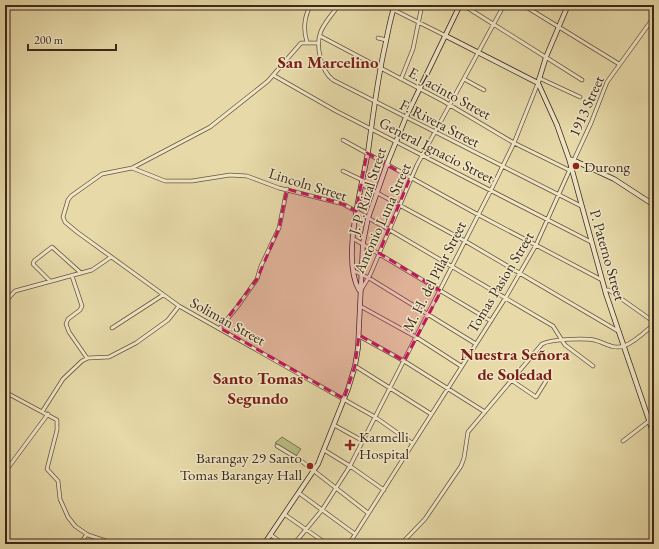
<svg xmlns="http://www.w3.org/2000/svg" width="659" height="549" viewBox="0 0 659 549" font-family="'EB Garamond',serif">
  <rect width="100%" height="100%" fill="#e7d9a8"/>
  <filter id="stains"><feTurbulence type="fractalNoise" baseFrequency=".005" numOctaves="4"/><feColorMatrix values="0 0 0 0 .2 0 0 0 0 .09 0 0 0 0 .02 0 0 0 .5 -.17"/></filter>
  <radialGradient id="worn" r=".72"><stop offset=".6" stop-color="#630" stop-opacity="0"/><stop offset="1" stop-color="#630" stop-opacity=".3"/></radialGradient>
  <path fill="#babe84" stroke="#7c7450" d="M282 437 301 449 296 456 275 443Z"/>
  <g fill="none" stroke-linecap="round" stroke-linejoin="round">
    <g stroke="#68553f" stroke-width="4.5">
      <path id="street" d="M339 5C333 13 325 22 321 31 315 45 321 71 333 80L581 206
        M384 5 446 36
        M463 5 582 80
        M523 5 619 64
        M320 36 443 101 514 143 569 170
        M378 38 386 40
        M307 42C303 30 304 16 311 5
        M319 43H301L268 81 210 127 132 168 102 174 71 196 68 200 63 217 65 222 77 232 179 306 375 417 412 443
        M273 75 336 111 591 242
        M539 78 580 97
        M401 79 413 49 422 5
        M464 79 484 90
        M343 140 475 213 602 280
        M573 162 591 123 607 82 654 17
        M132 168 165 181H192L230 175 247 176 279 188 343 204 388 229 553 326 565 345 593 366
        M343 171 362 180
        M361 184 465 241 618 331
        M354 239 491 321
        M354 271 369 278 476 344
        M72 276 82 306 80 310 68 319 66 324 69 332 87 358
        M50 281 33 264 34 261 52 247 81 273
        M361 290 370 275 417 165 504 5
        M605 290H609L654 322
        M5 302 15 291 92 270 111 257
        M360 306 416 337 461 366
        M112 328 163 295
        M220 328 238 306 257 279 261 266 279 228 287 189
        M359 336 404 361 485 412
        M355 366 431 414
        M511 380 536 397 546 381
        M5 392 57 420V430L47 469 58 481 60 499 68 517 75 526 88 535 106 541 136 544
        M42 412 63 379 82 361 88 358 109 357 136 343 168 320 179 306
        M334 425 363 441
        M623 441 649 421
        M277 446 300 460 368 513
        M324 450 350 466 384 490
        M5 472 48 414
        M299 493 355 534
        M284 514 327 544
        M271 535 283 544
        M80 544 87 534
        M178 544 186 542 189 544
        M294 544 322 510 350 466 491 190 514 143 538 83
        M349 544 506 297 536 245 571 167
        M401 544 425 519 461 466 464 458 468 432 542 344C551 339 584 338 594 340 604 342 613 350 624 346 635 342 645 332 654 324"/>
    </g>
    <g stroke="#3d291c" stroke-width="5.5">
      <path id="secondary" d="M446 36 538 83
        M538 83 557 125 569 159 606 294 654 435
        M538 83 546 57 568 5
        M569 159 573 160 614 179 654 205
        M359 290C341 258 362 187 368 152 373 116 377 81 385 46 388 33 390 18 395 5
        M264 544 318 464 348 389 355 366 358 348 363 243 368 218 387 164 406 117 460 5"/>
    </g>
    <use href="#street" stroke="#efe6c6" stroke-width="3"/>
    <use href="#secondary" stroke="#efe6c6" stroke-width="4"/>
  </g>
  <path fill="#c2185b" fill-opacity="0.2" stroke="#c2185b" stroke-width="3" stroke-dasharray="8 5" stroke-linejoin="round" d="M367 153 410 178 379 253 441 291 404 361 359 335 355 366 344 399 220 328 257 279 279 228 287 189 343 204 356 211Z"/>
  <g fill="#8f2418" stroke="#efe6c6" stroke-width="1.5">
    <circle cx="576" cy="166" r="4"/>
    <path d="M348 439h4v4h4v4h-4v4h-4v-4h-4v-4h4z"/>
    <circle cx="310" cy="466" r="4"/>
  </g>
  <g text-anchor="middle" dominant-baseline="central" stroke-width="3" stroke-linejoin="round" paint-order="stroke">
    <g font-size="15" fill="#3d291c" stroke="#efe6c6">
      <text transform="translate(450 93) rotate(29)">E. Jacinto Street</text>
      <text transform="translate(586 106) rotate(-66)">1913 Street</text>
      <text transform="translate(440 123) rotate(27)">F. Rivera Street</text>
      <text transform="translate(437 150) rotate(27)">General Ignacio Street</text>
      <text transform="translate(308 184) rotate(17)">Lincoln Street</text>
      <text transform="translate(367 191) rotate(-72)">J. P. Rizal Street</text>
      <text transform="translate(382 218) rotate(-66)">Antonio Luna Street</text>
      <text transform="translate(608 255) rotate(74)">P. Paterno Street</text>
      <text transform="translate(434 276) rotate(-63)">M. H. del Pilar Street</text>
      <text transform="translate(500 282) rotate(-59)">Tomas Pasion Street</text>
      <text transform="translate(228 321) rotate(29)">Soliman Street</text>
    </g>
    <g font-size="15" fill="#3d291c" stroke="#efe6c6" text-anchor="start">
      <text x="584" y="166">Durong</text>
      <text x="359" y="436">Karmelli<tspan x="359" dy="17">Hospital</tspan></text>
      <text x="302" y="457" text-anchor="end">Barangay 29 Santo<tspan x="302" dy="17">Tomas Barangay Hall</tspan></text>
    </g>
    <g font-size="17" font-weight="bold" fill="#7a1f14" stroke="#efe6c6">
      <text x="328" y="62">San Marcelino</text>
      <text x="515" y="354">Nuestra Señora<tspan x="515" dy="20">de Soledad</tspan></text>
      <text x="258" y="378">Santo Tomas<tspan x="258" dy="20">Segundo</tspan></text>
    </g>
  </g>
  <rect width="659" height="549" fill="none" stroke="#e7d9a8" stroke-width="20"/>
  <rect x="6" y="6" width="647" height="537" fill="none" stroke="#3d291c" stroke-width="2"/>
  <rect x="10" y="10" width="639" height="529" fill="none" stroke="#3d291c"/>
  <path d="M28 44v6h88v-6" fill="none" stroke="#3d291c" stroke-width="2"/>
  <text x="34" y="44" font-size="12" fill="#3d291c" stroke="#efe6c6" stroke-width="3" paint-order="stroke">200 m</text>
  <rect width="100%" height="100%" filter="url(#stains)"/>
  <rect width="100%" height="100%" fill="url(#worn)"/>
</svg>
